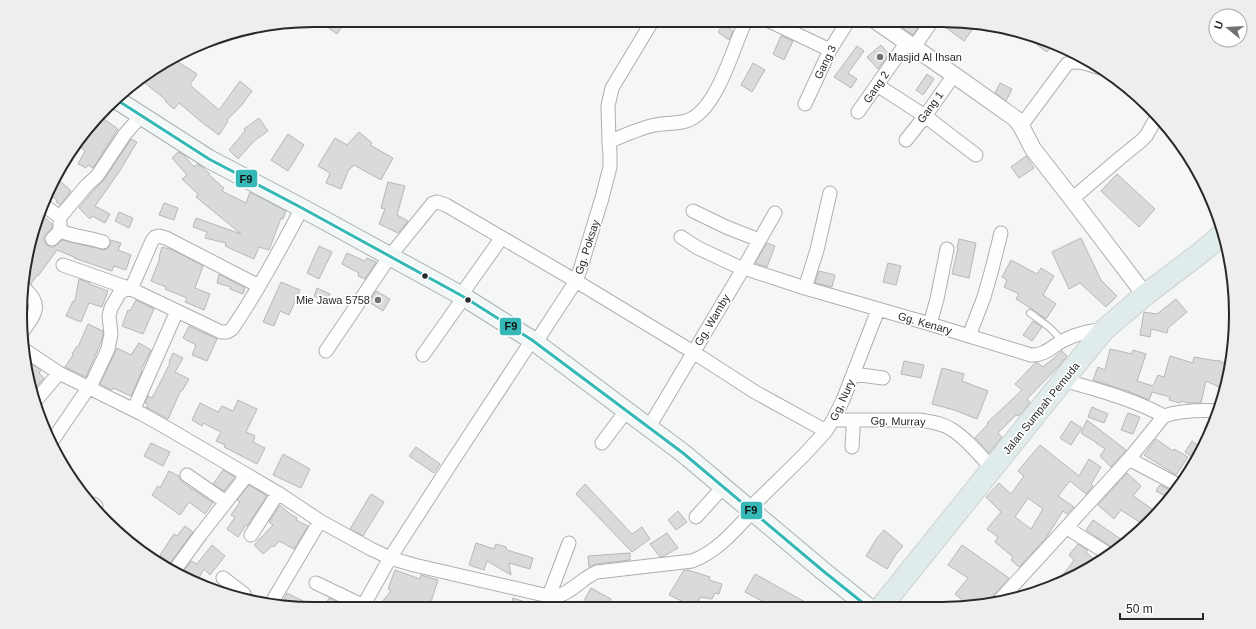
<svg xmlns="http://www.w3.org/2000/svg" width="1256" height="629" viewBox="0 0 1256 629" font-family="Arial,sans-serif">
  <rect width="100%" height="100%" fill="#f5f7f7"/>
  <path fill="#d9dada" stroke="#b6b8b8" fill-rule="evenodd" d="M317 20H339L344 24 337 34Z
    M892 21H923L913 35Z
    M950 21H959L964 25 966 22H970L975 26 964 41 945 27Z
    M723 24 733 31 729 40 718 32Z
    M781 36 793 41 784 60 773 54Z
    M1041 39 1053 43 1047 52 1037 45Z
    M881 45 889 54 878 69 867 57Z
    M857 46 864 51 848 73 857 79 851 88 834 77Z
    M175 60 197 74 190 85 219 110 240 81 252 91 241 106 227 120 228 121 219 135 204 124 179 103 174 109 165 101 166 100 145 83 150 75 152 77 156 70Z
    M753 63 765 70 752 92 741 85Z
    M927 74 934 79 923 95 916 90Z
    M1000 83 1012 89 1006 101 995 93Z
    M101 117 118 129 93 168 88 165 86 168 78 164 85 151 77 143Z
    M259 118 268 131 254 141 238 159 229 150 245 131 244 129Z
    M359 132 372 143 370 145 393 158 381 180 354 165 348 171 341 189 326 183 330 173 318 166 335 138 347 145Z
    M288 134 304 145 288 171 271 160Z
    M131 139 137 142 119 172 95 206 110 214 105 223 92 216 90 219 79 208 93 191 104 180Z
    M178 152 184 155 194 167 197 164 201 166 210 174 209 175 224 188 222 191 246 203 250 192 286 211 283 219 281 218 269 250 259 247 254 259 225 246 226 243 205 238 207 232 193 227 196 218 241 234 196 197 198 194 182 179 187 175 172 158Z
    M1026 156 1034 168 1019 178 1011 167Z
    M1117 174 1155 209 1139 227 1101 191Z
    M58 179 71 191 60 205 56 202 57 200 47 193Z
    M388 182 405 186 397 215 408 221 398 233 379 224 385 209 381 208Z
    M164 203 178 208 174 220 159 215Z
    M39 212 52 224V228L44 237V241L47 245 50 247H54L62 240 105 250 109 247 111 240 121 243 118 250 131 255 126 270 114 266 112 271 74 258V257L57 250 38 276 37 275 31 284 25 281 26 257Z
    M119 212 133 218 129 228 115 221Z
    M1081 238 1101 280 1117 296 1106 307 1080 283 1069 289 1052 252Z
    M959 239 976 243 969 278 952 274 958 248H957Z
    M767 243 775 246 767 267 755 263Z
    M319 246 332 252 319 279 307 273Z
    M162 247 173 250 203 266 195 288 210 294 204 310 185 302 187 298 165 289 166 287 151 281 160 258 159 257Z
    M347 253 365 261 367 258 376 262 365 279 358 276 359 273 342 264Z
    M1011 260 1037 274 1041 268 1054 276 1043 295 1056 304 1046 319 1035 311 1016 299 1019 294 1004 287 1007 280 1002 277Z
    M888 263 901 266 896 285 883 282Z
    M819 271 835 275 832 287 815 283Z
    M219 274 245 288 243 294 230 289 231 287 217 283Z
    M79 279 90 283 89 284 108 291 102 307 89 303 81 322 66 316 73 301H75Z
    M281 282 300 290 289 315 280 311 274 326 263 322Z
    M317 288 330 294 327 302 314 296Z
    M376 291 390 299 383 311 369 302Z
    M1176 299 1187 312 1168 328 1167 333 1151 329 1150 337 1140 335 1144 312 1157 314Z
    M136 300 154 309 143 334 122 326 128 310 130 311Z
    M1033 321 1042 327 1032 341 1023 335Z
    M88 324 103 331V334L101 342 86 377 65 367 73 355 72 354 77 346 78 347Z
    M189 326 217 339 207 361 192 355 196 345 183 338Z
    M139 343 151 350 141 370 142 371 131 396 113 388 112 390 100 384 117 348 131 355Z
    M1110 349 1132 354 1133 350 1146 354 1137 381 1153 386 1158 375 1164 377 1170 356 1193 363 1194 357 1217 361 1218 360 1230 366 1228 377 1223 389 1206 381 1201 403H1189L1181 401 1180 403 1169 400 1170 397 1152 392 1149 400 1130 392 1093 380 1098 367 1105 370Z
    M1062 351 1067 356 1059 366 1027 399 1030 402 1023 412 1018 416 1016 415 998 433 1002 437 989 453 975 438 988 424 987 423 1022 390 1015 384 1035 363H1038L1043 367Z
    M173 353 183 358 175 372 189 379 182 391 181 390 168 419 146 407 148 404 145 403 148 396 152 398 159 385 170 363 169 362Z
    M25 360 41 370 39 373 44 378 34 390Z
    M904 361 924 365 921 378 901 374Z
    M942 368 964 374 962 381 988 391 977 419 954 410 932 404Z
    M238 400 257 409 246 432 255 436 253 442 265 448 257 464 224 447 225 445 216 441 221 432 203 423 202 426 192 420 200 403 218 412 222 406 233 411Z
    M1092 407 1108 414 1104 423 1088 417Z
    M1128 413 1140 417 1133 434 1121 430Z
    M1087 420 1126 450 1111 467 1100 456 1105 449 1096 443H1097L1081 433Z
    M1071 421 1082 428 1071 445 1060 438Z
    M1156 439 1173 451 1174 449 1188 457 1176 475 1144 455Z
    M1192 441 1199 446 1192 457 1185 452Z
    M151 443 170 452 163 466 144 456Z
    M1040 445 1079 476 1089 459 1101 467 1091 484 1093 486 1086 494 1070 481 1058 496 1074 507 1067 514 1063 511 1046 538 1019 567 1011 560 1013 557 995 542 998 537 987 529 1001 512 986 497 999 483 1011 494 1024 476 1018 471ZM1028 498 1043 509 1031 529 1015 517Z
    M416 447 440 464 434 473 409 456Z
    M283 454 310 469 301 488 273 475Z
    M223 470 235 477 224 491 213 484Z
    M169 471 179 476 182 482 213 503 205 514 189 502 180 515 152 495 158 486 160 488Z
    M1127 473 1141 486 1133 496 1158 513 1144 525 1121 510 1114 519 1098 505Z
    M585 484 632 534 642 527 650 539 632 552 576 494Z
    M249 485 267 496 247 526 246 525 238 537 227 529 235 517 231 515 240 502 237 500Z
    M1160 485 1170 490 1167 497 1156 491Z
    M371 494 384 502 363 536 350 529Z
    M280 505 289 513 297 518 296 520 308 526 294 549 279 541 274 547 272 546 263 554 254 545 273 525 269 522Z
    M678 511 687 522 676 530 668 520Z
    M1093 520 1125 542 1116 550 1086 530Z
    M185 526 193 532 170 563 160 555 174 534 177 536Z
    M884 530 903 546 896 554 887 569 866 556 877 538Z
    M667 533 678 548 664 556 660 557 650 544Z
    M476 543 494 549 496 544 506 547 507 550 533 558 530 569 509 563 511 575 487 561 484 570 469 565Z
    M1078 544 1088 550 1086 552 1098 563 1053 587V586L1066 571 1074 560 1069 555Z
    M212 545 225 556 210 575 204 569 196 583 184 579 180 576 191 561 197 564Z
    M962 545 1009 578 993 596 991 600V603L980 607H971L955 594 968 578 948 565Z
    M630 553V560L596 564 589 567 588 556Z
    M395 570 420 579 421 575 438 580 429 608H377L391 591 388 589Z
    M684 570H688L710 577 709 580 722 584 719 594 715 593 712 599 700 597 696 607H694L669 595Z
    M755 574 814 607H773L745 592Z
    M591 588 611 599 606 608H580Z
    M1020 590 1024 595 1013 598Z
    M287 593 317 608H295L281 606Z
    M329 598 350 608H331L325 606Z
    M513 598 537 606V608H510Z"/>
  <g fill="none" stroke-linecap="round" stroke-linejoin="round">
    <g stroke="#aeafaf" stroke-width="8">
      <path id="service" d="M1030 313C1042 322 1054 329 1062 342
        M557 596 559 608"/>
    </g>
    <g stroke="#aeafaf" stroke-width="15">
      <path id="minor" d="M767 20 830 50
        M914 47 932 21
        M877 85 925 116 976 155
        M805 104 830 50 848 21
        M858 112 907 42
        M1021 126 1067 64C1079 59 1089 65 1101 68
        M906 140 925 116 954 75
        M609 142C622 136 641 128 655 125 665 123 676 124 686 121 717 112 733 47 746 20
        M1072 199 1120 158 1141 141 1146 136 1158 115
        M42 204 60 217
        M693 211 726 227 759 240
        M60 231C75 237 87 237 103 242
        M681 237 698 248 743 269
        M52 239 60 231V217L87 185 97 176 125 134 141 116
        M63 265 131 289 221 332H227L232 329C258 291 280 250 302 208
        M744 268 805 288 930 324 1031 355C1043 356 1052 347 1062 341 1076 334 1089 330 1104 330
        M805 288 817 250 830 193
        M461 295 498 243
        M930 324 937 299 947 249
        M23 331C35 314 43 305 25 289
        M969 336 984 297 992 269 1001 233
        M536 342 576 281 580 270 602 198 610 167V154L609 142 608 106 612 88 653 20
        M23 349 59 373 142 414 167 428 278 493 320 521 371 549 390 558 414 565 540 594C545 595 551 597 556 596 569 595 583 577 597 572L692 561C717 552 735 530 752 512
        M326 351 390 256 433 203 437 202 446 205 576 281 693 352 755 392 826 431
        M423 355 464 297
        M854 374 883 378
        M1063 380C1098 390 1133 399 1164 416 1182 410 1200 410 1219 411
        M92 383 108 349 111 334 109 316 111 308 119 294 124 290 131 289 152 241 155 237 159 236 166 238 259 286
        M37 399 59 373
        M136 404 177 311
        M833 420H920C931 422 942 423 951 429 966 438 981 456 992 469
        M649 427 743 269 775 213
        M602 443 626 411
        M50 444 89 387
        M852 447 853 431V421
        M1129 459 1178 485
        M187 475 226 502
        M93 504 96 506
        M749 509 804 455 826 431 833 420 843 400 878 310
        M696 517 723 487
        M1067 528 1110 555
        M251 535 278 493
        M174 571 201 534 247 475
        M223 578 244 594 242 600
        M316 583 364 606
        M549 596 569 543
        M999 601 1129 459 1164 416
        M272 602 320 521
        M362 608 390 558 448 468 532 340"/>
    </g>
    <g stroke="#aeafaf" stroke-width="18">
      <path id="tertiary" d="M876 21 954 75 1016 119 1021 126 1033 149 1072 199 1145 295"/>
    </g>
    <g stroke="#aeafaf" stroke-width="20">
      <path id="secondary" d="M117 100 209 159 302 208 464 297 532 340 683 453 822 570 868 607"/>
    </g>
    <g stroke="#d0d1d1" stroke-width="23">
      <path id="trunk" d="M881 607 1081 358 1104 330 1145 295 1203 251 1224 233"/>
    </g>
    <use href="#service" stroke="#fefefe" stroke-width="6"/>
    <use href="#minor" stroke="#fefefe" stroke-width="13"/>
    <use href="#tertiary" stroke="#fefefe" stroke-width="16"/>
    <use href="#secondary" stroke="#f2f7f7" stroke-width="18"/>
    <use href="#trunk" stroke="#e0ebeb" stroke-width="21"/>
    <g stroke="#fff" stroke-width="6">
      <path id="bus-1" d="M117 100 209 159 302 208 464 297 532 340 683 453 822 570 868 607"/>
    </g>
    <use href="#bus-1" stroke="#35b8b6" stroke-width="3"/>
  </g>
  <g fill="#707171" stroke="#fff" stroke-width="1.5">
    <circle cx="880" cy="57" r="4"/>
    <circle cx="378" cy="300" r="4"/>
  </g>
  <g fill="#282929" stroke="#fff" stroke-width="1.5">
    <circle cx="425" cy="276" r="3.5"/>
    <circle cx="468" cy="300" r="3.5"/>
  </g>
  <g text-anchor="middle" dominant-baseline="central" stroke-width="3.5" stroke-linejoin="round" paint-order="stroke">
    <g font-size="11" fill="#282929" stroke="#fff" text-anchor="start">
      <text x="888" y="57">Masjid Al Ihsan</text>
      <text x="370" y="300" text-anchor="end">Mie Jawa 5758</text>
    </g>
    <g font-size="11" fill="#282929" stroke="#fff">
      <text transform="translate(825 62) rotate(-64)">Gang 3</text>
      <text transform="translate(876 87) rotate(-55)">Gang 2</text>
      <text transform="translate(930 107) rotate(-54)">Gang 1</text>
      <text transform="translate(587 247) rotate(-72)">Gg. Poksay</text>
      <text transform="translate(712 320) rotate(-59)">Gg. Wamby</text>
      <text transform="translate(925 323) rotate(16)">Gg. Kenary</text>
      <text transform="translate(842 400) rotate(-65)">Gg, Nury</text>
      <text transform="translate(1041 408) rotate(-51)">Jalan Sumpah Pemuda</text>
      <text transform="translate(898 421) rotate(1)">Gg. Murray</text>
    </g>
  </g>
  <path d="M0 0H1256V629H0ZM314 27H942A287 287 0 0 1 1229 314V315A287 287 0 0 1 942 602H314A287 287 0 0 1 27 315V314A287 287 0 0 1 314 27Z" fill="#eee" fill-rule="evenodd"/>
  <path fill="none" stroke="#282929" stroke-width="2" d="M314 27H942A287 287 0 0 1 1229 314V315A287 287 0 0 1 942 602H314A287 287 0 0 1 27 315V314A287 287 0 0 1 314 27Z"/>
  <g stroke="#fff" stroke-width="1.5">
    <rect x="235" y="169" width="23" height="19" rx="4" fill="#35b8b6"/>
    <rect x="499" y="317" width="23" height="19" rx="4" fill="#35b8b6"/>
    <rect x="740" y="501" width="23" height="19" rx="4" fill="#35b8b6"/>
  </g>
  <g font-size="11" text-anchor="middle" font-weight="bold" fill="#111">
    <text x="246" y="183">F9</text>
    <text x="511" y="330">F9</text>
    <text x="751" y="514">F9</text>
  </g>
  <g transform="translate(1228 28) rotate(288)"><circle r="19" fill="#ffffff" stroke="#a9a9a9"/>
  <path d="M0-3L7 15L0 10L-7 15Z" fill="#707171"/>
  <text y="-6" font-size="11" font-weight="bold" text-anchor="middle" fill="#282929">U</text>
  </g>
  <path d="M1120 613v6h83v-6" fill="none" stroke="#282929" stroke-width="2"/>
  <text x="1126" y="613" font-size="12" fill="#282929" stroke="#ffffff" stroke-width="3" paint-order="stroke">50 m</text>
</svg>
